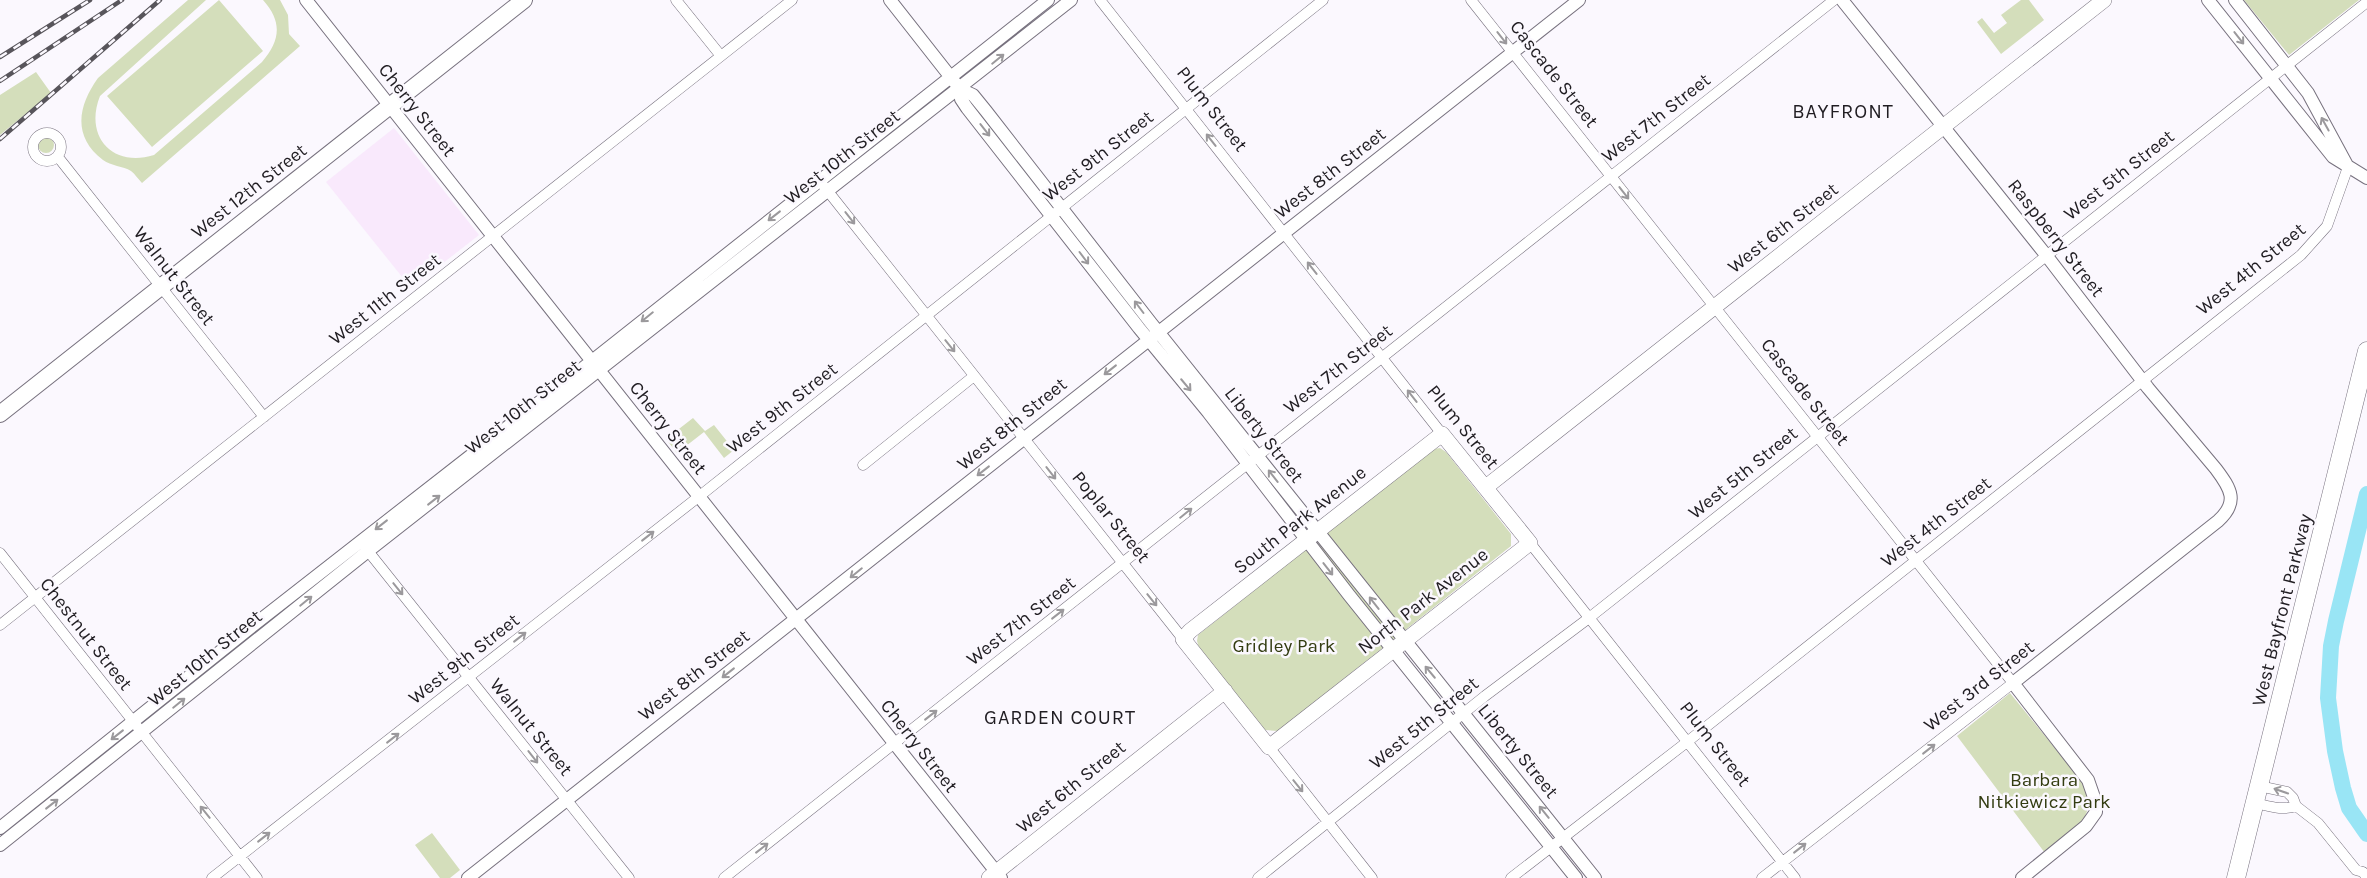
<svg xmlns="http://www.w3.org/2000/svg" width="2367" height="878" viewBox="0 0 2367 878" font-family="Karla,sans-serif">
  <rect width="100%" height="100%" fill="#fbf8fe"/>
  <path fill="#f9e9fc" d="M394 128 479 235 411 288 326 182Z"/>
  <path fill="#d4debb" d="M188 0H206L100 96C84 136 112 168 154 155L262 62C280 41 283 22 263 0H280L288 15 289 34 300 46 142 183C138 179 135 174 131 171 123 166 111 166 103 160 72 136 78 106 98 78Z
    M219 0 263 51 152 147 107 96Z
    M2021 0H2029L2044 20 2001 54 1977 22 1982 18 1994 33 2007 23 2001 15Z
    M2244 0H2359L2289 55Z
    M36 72 51 93 0 135V95Z
    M38 145a8 8 0 1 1 16 0a8 8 0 1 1-16 0Z
    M693 418 705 431 714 425 734 450 724 458 704 432 677 453 666 439Z
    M1440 448 1446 452 1511 534V546L1278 731 1265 730 1199 648 1197 641 1198 635 1407 469 1434 449Z
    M2010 693 2085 785 2090 802 2084 820 2045 853 1957 736Z
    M432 833 460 870 450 878H440L415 845Z"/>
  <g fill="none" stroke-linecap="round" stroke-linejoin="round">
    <path stroke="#99e5f5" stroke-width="16" d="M2367 494 2336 621 2331 646 2328 698 2335 751 2343 788 2349 808 2367 834"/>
    <g stroke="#77717e" stroke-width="11">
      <path id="minor" d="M676 0 721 56
        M1100 0 1442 434
        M1471 0 2013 683 1762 878
        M33 147a14 14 0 1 1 28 0a14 14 0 1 1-28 0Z
        M58 157 264 417
        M823 185 1183 639
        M863 465 974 376
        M1530 543 1795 878
        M368 551 629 878
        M0 553 257 878
        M0 625 792 0
        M1269 747 1372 878
        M2259 786 2287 792 2293 798 2296 806 2318 823 2356 870 2363 872 2367 878
        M2255 803C2269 806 2282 811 2296 806
        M212 878 706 491 1323 0
        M724 878 1834 0
        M1258 878 1485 696 1589 618 2367 2
        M1511 878 1687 742 2301 255 2327 226 2348 167"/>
    </g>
    <g stroke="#77717e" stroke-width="14">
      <path id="tertiary" d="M306 0 1001 878
        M890 0 960 89 961 99 967 108 1139 328 1208 412 1349 595 1576 878
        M1842 0 2046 255 2148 388 2216 469C2231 489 2239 502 2218 521L2013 683 2088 780 2096 803V812L2086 826 2022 878
        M2208 0 2333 157 2367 178
        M2235 0 2308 93 2348 167
        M960 89 973 95 986 111 1151 323 1595 878
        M0 828 246 631 592 361 1048 0
        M0 845 368 551 1071 0
        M468 878 1579 0"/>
    </g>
    <g stroke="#77717e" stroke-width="16">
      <path id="secondary" d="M1442 434 1530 543 1269 747 1183 639 1190 631Z
        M1486 487 2104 0
        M989 878 1225 691"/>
    </g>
    <g stroke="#77717e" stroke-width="18">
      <path id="primary" d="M0 414 524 0"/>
    </g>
    <g stroke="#77717e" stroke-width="19">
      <path id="trunk" d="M2236 878 2367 351"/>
    </g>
    <use href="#minor" stroke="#fff" stroke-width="10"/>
    <use href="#tertiary" stroke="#fff" stroke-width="12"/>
    <use href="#secondary" stroke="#fff" stroke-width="15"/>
    <use href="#primary" stroke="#fff" stroke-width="16"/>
    <use href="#trunk" stroke="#fff" stroke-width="18"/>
    <g stroke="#58555b" stroke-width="4.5">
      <path id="rail" d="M0 57 90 0
        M0 81 122 0
        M0 139 160 0"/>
    </g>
    <use href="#rail" stroke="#fbf8fe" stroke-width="2.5" stroke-dasharray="8" stroke-linecap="butt"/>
  </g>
  <defs><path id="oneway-shaft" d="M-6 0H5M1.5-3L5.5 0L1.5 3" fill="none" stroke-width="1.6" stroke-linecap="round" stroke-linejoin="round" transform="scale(1.25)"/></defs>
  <g stroke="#9b999c">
    <use href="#oneway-shaft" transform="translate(1502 38) rotate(52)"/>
    <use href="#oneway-shaft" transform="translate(2239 38) rotate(52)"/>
    <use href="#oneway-shaft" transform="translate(998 59) rotate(-39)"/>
    <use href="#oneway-shaft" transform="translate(2325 124) rotate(-119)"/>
    <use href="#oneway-shaft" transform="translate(985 130) rotate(52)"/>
    <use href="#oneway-shaft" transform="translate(1211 140) rotate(-128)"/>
    <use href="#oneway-shaft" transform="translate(1624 193) rotate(52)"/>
    <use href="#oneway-shaft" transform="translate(774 216) rotate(142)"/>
    <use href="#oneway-shaft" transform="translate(850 218) rotate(52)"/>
    <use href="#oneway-shaft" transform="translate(1084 258) rotate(53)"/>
    <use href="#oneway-shaft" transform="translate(1312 268) rotate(-128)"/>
    <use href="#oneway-shaft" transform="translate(1139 307) rotate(-127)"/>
    <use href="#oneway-shaft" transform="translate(647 317) rotate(141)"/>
    <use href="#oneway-shaft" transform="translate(950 346) rotate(51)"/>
    <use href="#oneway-shaft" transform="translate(1110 370) rotate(142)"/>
    <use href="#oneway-shaft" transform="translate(1186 385) rotate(50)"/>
    <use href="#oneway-shaft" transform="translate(1412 396) rotate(-128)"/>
    <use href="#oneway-shaft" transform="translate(983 471) rotate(142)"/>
    <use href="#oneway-shaft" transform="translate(1051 473) rotate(52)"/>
    <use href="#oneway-shaft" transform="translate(1273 476) rotate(-128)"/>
    <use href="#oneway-shaft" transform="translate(434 500) rotate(-38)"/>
    <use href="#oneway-shaft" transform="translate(1186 513) rotate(-39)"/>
    <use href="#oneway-shaft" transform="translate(381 525) rotate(142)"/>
    <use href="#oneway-shaft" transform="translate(648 536) rotate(-38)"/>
    <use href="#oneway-shaft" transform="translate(1328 569) rotate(52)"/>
    <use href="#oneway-shaft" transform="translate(856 573) rotate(141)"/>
    <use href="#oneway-shaft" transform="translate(398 589) rotate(51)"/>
    <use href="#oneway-shaft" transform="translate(1152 600) rotate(51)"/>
    <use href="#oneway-shaft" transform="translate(306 601) rotate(-39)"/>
    <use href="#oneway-shaft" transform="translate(1374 603) rotate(-128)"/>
    <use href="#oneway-shaft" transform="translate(1058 614) rotate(-38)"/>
    <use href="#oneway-shaft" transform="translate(520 637) rotate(-38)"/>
    <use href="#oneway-shaft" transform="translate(1430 672) rotate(-130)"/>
    <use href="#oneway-shaft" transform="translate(728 673) rotate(142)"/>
    <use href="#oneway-shaft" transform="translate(179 703) rotate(-39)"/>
    <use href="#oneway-shaft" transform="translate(931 715) rotate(-38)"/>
    <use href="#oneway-shaft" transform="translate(117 735) rotate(142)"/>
    <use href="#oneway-shaft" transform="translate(393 738) rotate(-38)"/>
    <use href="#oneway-shaft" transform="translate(1929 749) rotate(-38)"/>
    <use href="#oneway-shaft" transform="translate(533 757) rotate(52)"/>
    <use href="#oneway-shaft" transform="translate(1298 786) rotate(51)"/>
    <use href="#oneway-shaft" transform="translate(2281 791) rotate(-161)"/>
    <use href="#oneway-shaft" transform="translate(52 804) rotate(-38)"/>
    <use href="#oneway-shaft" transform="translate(205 812) rotate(-129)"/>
    <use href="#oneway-shaft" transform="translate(1544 812) rotate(-129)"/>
    <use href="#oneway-shaft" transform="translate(264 837) rotate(-38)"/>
    <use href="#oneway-shaft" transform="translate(762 848) rotate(-38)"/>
    <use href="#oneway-shaft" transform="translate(1800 848) rotate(-38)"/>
  </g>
  <g text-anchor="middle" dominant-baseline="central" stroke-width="5" stroke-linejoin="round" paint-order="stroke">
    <g font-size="19" fill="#201d22" stroke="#fbf8fe">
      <text transform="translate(1554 74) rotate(52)">Cascade Street</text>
      <text transform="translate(1212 109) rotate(52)">Plum Street</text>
      <text transform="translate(417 110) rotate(52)">Cherry Street</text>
      <text transform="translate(1656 118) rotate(-38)">West 7th Street</text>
      <text transform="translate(1098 156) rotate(-38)">West 9th Street</text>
      <text transform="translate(842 157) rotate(-38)">West 10th Street</text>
      <text transform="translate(1330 173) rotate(-38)">West 8th Street</text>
      <text transform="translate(2119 175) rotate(-38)">West 5th Street</text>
      <text transform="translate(249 191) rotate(-38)">West 12th Street</text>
      <text transform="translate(1783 228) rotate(-38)">West 6th Street</text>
      <text transform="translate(2056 238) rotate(52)">Raspberry Street</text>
      <text transform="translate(2251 269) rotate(-39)">West 4th Street</text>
      <text transform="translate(174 276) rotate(52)">Walnut Street</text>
      <text transform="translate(385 299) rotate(-38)">West 11th Street</text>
      <text transform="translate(1338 369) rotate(-38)">West 7th Street</text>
      <text transform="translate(1805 392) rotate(52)">Cascade Street</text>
      <text transform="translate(523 407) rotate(-38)">West 10th Street</text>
      <text transform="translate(782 408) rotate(-38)">West 9th Street</text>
      <text transform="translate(1012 424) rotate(-39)">West 8th Street</text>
      <text transform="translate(1463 427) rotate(51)">Plum Street</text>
      <text transform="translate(668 428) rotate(52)">Cherry Street</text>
      <text transform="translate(1264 435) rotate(52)">Liberty Street</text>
      <text transform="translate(1743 473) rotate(-39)">West 5th Street</text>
      <text transform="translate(1111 517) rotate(51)">Poplar Street</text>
      <text transform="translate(1300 520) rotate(-38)">South Park Avenue</text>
      <text transform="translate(1936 522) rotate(-38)">West 4th Street</text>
      <text transform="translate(1423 601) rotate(-38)">North Park Avenue</text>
      <text transform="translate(2282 610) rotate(-76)">West Bayfront Parkway</text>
      <text transform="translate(1021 621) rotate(-38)">West 7th Street</text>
      <text transform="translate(86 634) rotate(52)">Chestnut Street</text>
      <text transform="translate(205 658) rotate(-39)">West 10th Street</text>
      <text transform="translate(464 659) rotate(-38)">West 9th Street</text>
      <text transform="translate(694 675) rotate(-38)">West 8th Street</text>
      <text transform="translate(1979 686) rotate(-38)">West 3rd Street</text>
      <text transform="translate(1424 723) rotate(-39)">West 5th Street</text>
      <text transform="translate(531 727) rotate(51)">Walnut Street</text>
      <text transform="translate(1715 744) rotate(52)">Plum Street</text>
      <text transform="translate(919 746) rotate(52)">Cherry Street</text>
      <text transform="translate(1518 751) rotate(51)">Liberty Street</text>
      <text transform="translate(1071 787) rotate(-39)">West 6th Street</text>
    </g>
    <g font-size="19" fill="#333c11" stroke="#fbf8fe">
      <text x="1284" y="646">Gridley Park</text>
      <text x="2044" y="780">Barbara<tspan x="2044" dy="22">Nitkiewicz Park</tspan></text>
    </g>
    <g font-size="20" letter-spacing="1" fill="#201d22" stroke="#fbf8fe">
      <text x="1843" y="111">BAYFRONT</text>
      <text x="1060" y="717">GARDEN COURT</text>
    </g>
  </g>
</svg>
